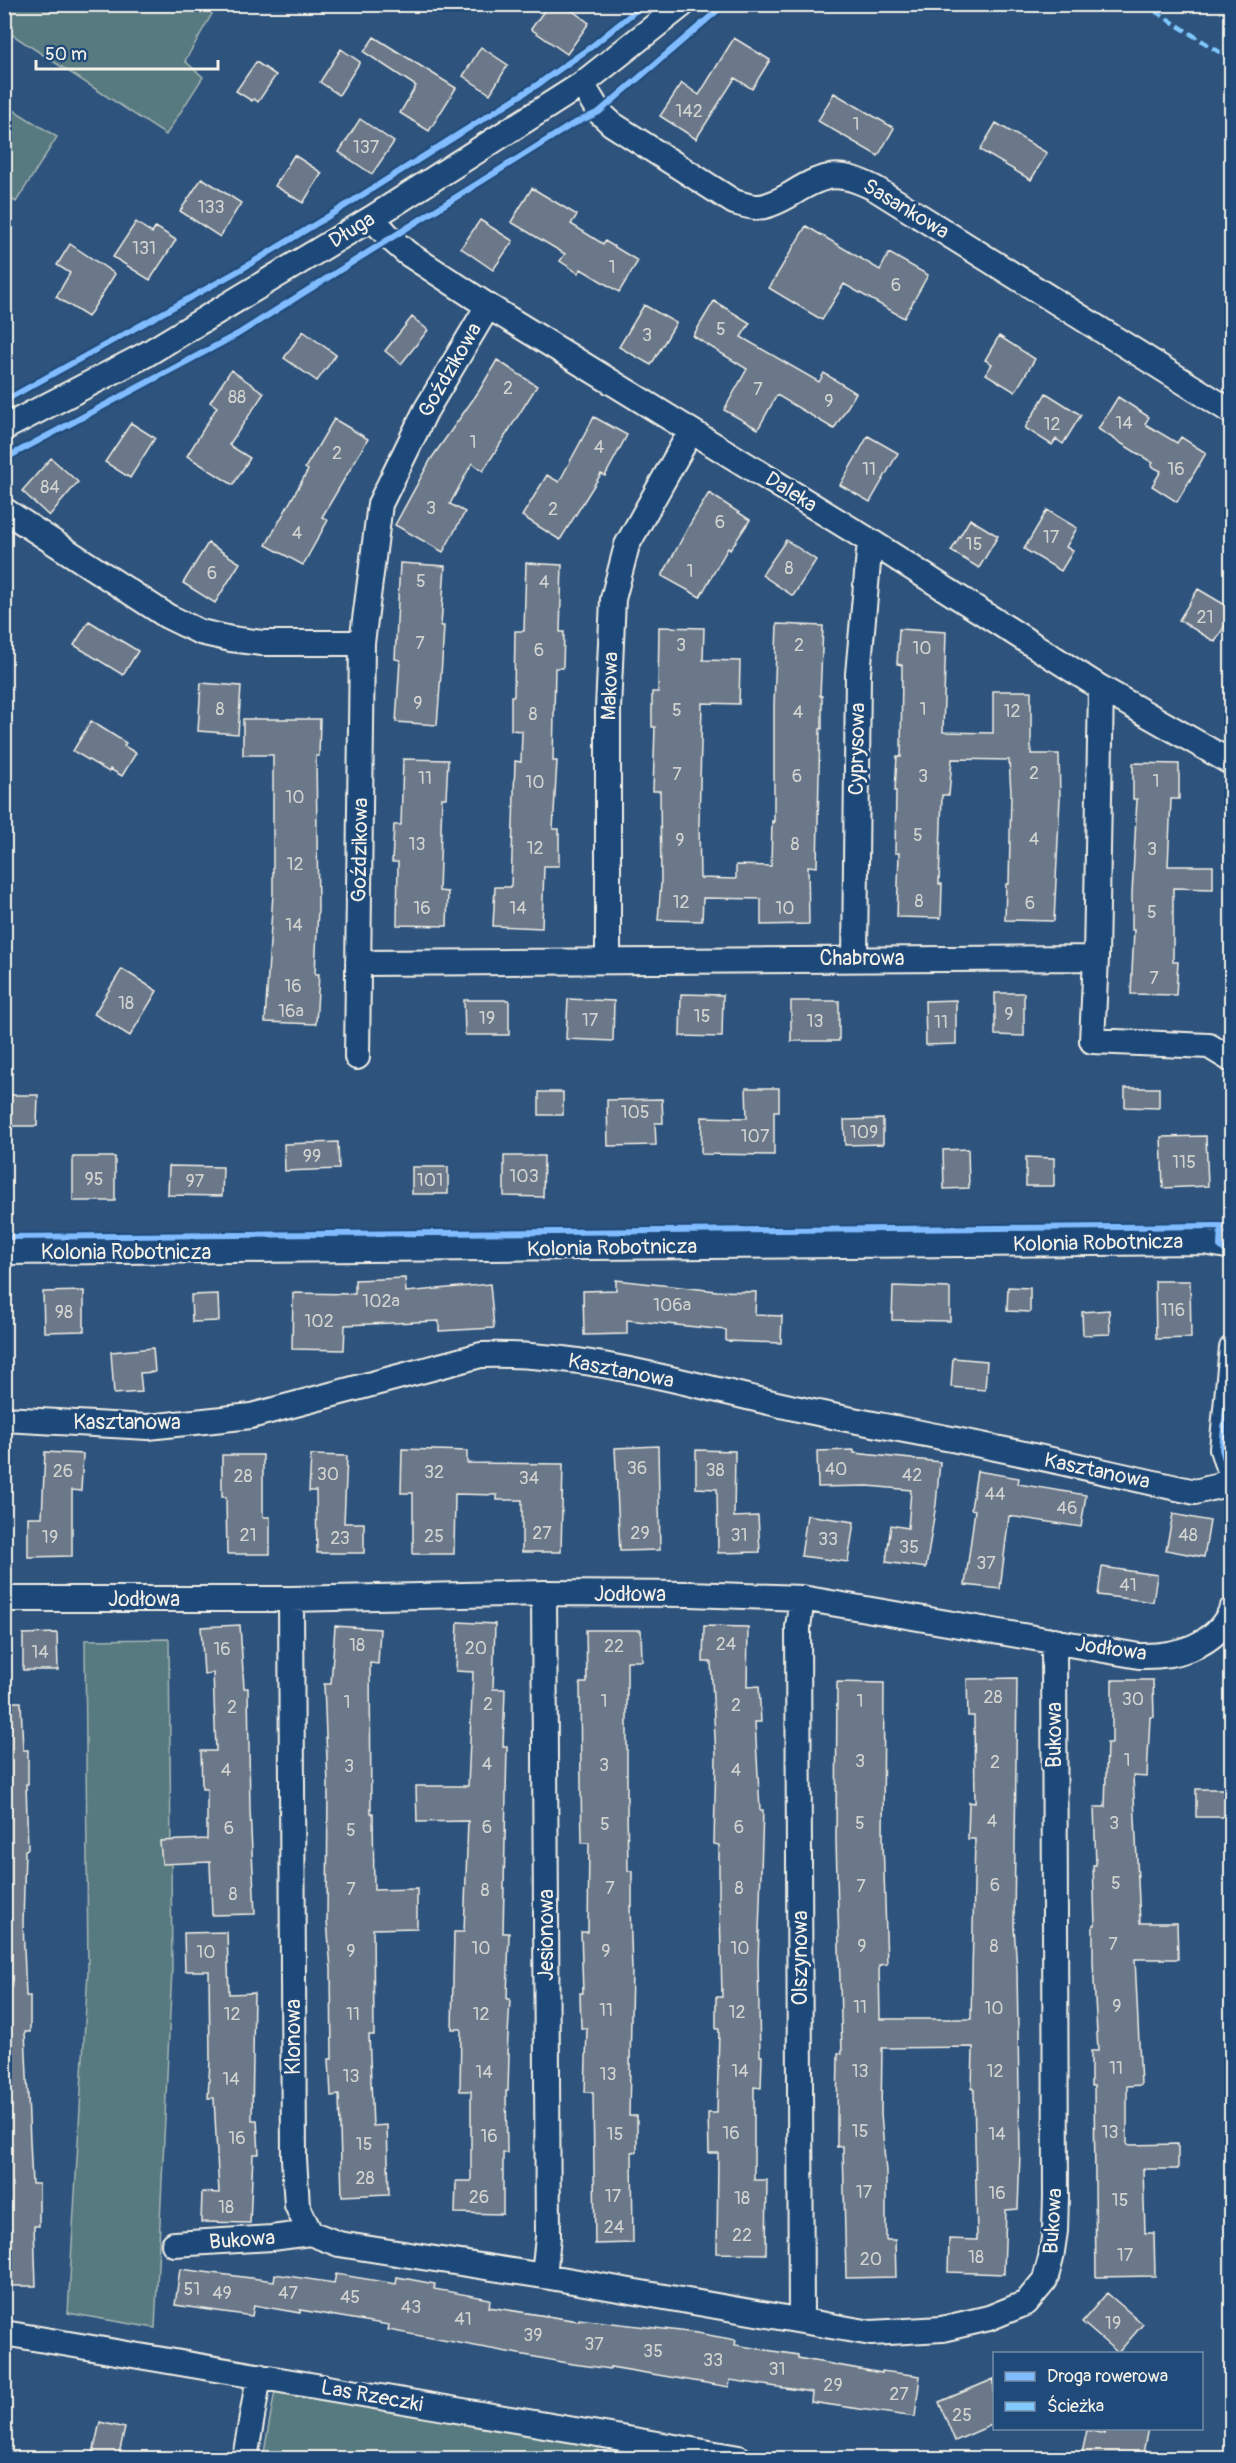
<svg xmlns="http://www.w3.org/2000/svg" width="1236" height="2463" viewBox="0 0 1236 2463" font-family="Pangolin,sans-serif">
  <rect width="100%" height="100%" fill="#2e537d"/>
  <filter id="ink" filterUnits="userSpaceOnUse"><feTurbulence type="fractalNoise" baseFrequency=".0167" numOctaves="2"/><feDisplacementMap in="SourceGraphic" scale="12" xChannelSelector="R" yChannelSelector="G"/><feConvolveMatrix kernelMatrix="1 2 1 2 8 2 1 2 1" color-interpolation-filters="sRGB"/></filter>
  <g filter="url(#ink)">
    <path fill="#405e81" d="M1231 876 1232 967H1231L1226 963Z"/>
    <path fill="#577a80" stroke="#a6b6b4" stroke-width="1.5" d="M4 5 5 4 217 5 185 61 203 77 166 135 5 30Z
      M4 104 57 137 16 202 5 195Z
      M169 1639 172 1970 155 2328 68 2313 88 1971 85 1640Z
      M276 2385 599 2446 597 2458H263Z"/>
    <path fill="#6a7889" stroke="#f4f1e8" stroke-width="1.5" d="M549 4H563L589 23 567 54 531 29Z
      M374 37 456 88 429 131 400 113 416 86 364 52Z
      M734 38 770 60 752 89 735 78 696 139 660 116 682 83 699 95Z
      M481 47 508 65 490 94 463 76Z
      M341 49 360 62 339 95 320 82Z
      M256 62 276 75 258 102 254 99 252 101 236 91Z
      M834 93 894 128 878 156 818 121Z
      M360 119 394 142 372 174 339 152Z
      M996 123 1047 153 1031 180 980 150Z
      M294 155 322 173 303 203 275 186Z
      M202 178 241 203 220 237 180 211Z
      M532 188 577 215 571 224 603 244 605 241 638 261 619 292 581 269 578 273 560 261 565 254 511 222Z
      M480 220 513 241 493 270 461 248Z
      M136 222 152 233 156 227 176 240 150 280 113 257Z
      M806 226 880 270 889 253 928 275 904 318 844 284 822 320 769 288Z
      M70 244 115 274 88 317 56 297 70 273 57 265Z
      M714 301 750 323 741 337 819 382 824 373 856 393 834 429 777 395 758 429 724 410 747 369 693 336Z
      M644 305 676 323 651 365 619 347Z
      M412 317 428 330 401 364 385 351Z
      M303 331 336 355 317 381 284 358Z
      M999 336 1035 359 1015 392 986 374 992 364 985 360Z
      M497 360 537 386 483 471 472 463 450 504 465 512 443 552 395 525 431 459 479 391Z
      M231 370 264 393 229 445 250 458 233 485 187 456 217 407 210 402Z
      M1046 393 1081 415 1063 444 1056 439 1052 445 1025 428Z
      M1118 397 1149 417 1145 424 1177 443 1181 437 1206 453 1177 502 1152 486 1161 471 1151 466 1153 463 1098 429Z
      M594 417 627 435 605 476 601 474 560 540 522 516 547 475 559 482Z
      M334 419 368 439 322 517 328 520 303 565 266 545 308 470 305 468Z
      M131 423 155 438 130 478 105 462Z
      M868 436 898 453 870 502 840 485Z
      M51 458 78 482 49 516 22 491Z
      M709 493 750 520 730 550 728 548 700 597 662 576 690 524Z
      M1047 510 1077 528 1066 547 1073 551 1061 571 1024 549Z
      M970 519 998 536 979 568 951 551Z
      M786 540 816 560 793 596 762 575Z
      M208 543 240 563 215 603 183 583Z
      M400 563 445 566 441 626H444L442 661 437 725 396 722 400 660 395 659Z
      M526 563 562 565 560 632H564L563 668H555L553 761H557L553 829H559V866H544L542 928 493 926 495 887H511L515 761 521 762 522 731 511 730V696H514L515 631H524Z
      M1198 589 1232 609V614L1215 642 1179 620Z
      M89 621 138 651 123 675 74 645Z
      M777 624 823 626 820 696H822V729H820L817 867 808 866 809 924 761 925V899L703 898 702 921 658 920 661 884 660 791H653L655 727H652V692H658L659 627 704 628 703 660 740 661 739 704 702 703 699 823 700 878 736 879V865L771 866 772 821 774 822V705Z
      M899 629 946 632 943 732 993 733V691H1031V754H1059L1060 798 1054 921 1005 920 1006 884H1009L1011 793 1009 760 952 759 949 795H942L939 884H942L941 918 897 917 899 853H895L896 791H895L897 756 901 757 902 665 897 664Z
      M201 683 241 686 238 734 198 731Z
      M243 719H320L319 756H316L318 908 315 974H319L316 1024 265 1022 273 893V755H243Z
      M91 721 126 743 124 746 136 753 122 776 110 769 109 772 73 751Z
      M403 759 448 760 446 798H442L439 891 448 892 447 926 397 925 398 862H392L394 825H401Z
      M1133 763 1179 764V799H1171L1168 866H1213V889L1173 888V962H1178L1176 995 1131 994 1134 930H1132V894L1137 799H1133Z
      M122 969 157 991 130 1036 94 1014Z
      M995 993H1024V1036L995 1035Z
      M681 994 723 995 722 1037 680 1036Z
      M568 999 614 1001 613 1041 566 1039Z
      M464 1000H509V1035H465Z
      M956 1000V1044L926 1045 925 1001Z
      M791 1001H839V1041H791Z
      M746 1088H779V1111H774V1155L701 1154 702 1117 747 1118Z
      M1125 1088H1159V1108L1125 1107Z
      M539 1092H563V1115H539Z
      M4 1095H38L37 1126H4Z
      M662 1099 663 1123H655L656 1145 608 1146 607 1100Z
      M883 1119V1144L845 1145 844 1120Z
      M1206 1136 1208 1186 1163 1188 1161 1137Z
      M338 1142 339 1169 285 1171 284 1144Z
      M968 1149 969 1188 944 1189 943 1150Z
      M504 1156H544L543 1197 504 1196Z
      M73 1157H115V1201H73Z
      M1026 1157 1054 1158V1186H1026Z
      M169 1166 223 1167 222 1196 168 1195Z
      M412 1167H448V1194H412Z
      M405 1278 406 1292 490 1284 494 1328 439 1331V1321L345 1325 344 1350 292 1349 293 1293 355 1294V1280Z
      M616 1280 717 1291 756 1292 755 1315 782 1316 781 1343 726 1341V1330L627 1320V1334L584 1335 583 1291 616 1290Z
      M1155 1281H1190L1191 1338 1156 1339Z
      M893 1286 950 1288V1321L892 1320Z
      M1008 1287 1030 1288V1312L1007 1311Z
      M84 1291V1331L44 1332 43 1292Z
      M218 1294 219 1321 192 1322 191 1295Z
      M1109 1310 1110 1334 1083 1335 1082 1312Z
      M153 1348 155 1372 140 1373 142 1392 114 1394 111 1352Z
      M953 1358 987 1361 985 1390 951 1387Z
      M658 1446 660 1550 620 1551 615 1448Z
      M402 1449 467 1451V1463L563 1464 561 1552H522V1500H497V1495L455 1494 454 1554H413V1493H401Z
      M696 1450 735 1451 734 1517 758 1516 760 1552 718 1553 717 1489 696 1488Z
      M854 1450V1453L940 1462 936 1504 926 1568 886 1562 891 1525 908 1528 911 1490 868 1486 818 1487 817 1451Z
      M45 1452 83 1454 81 1491 72 1490V1556L28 1557V1517H42Z
      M222 1455H263V1517H270V1554H227L226 1497H222Z
      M311 1455 347 1456 344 1523H364V1553H317L316 1491H309Z
      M977 1471 1019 1478 1018 1484 1086 1495 1081 1527 1009 1516 1000 1589 965 1585 975 1510 971 1509Z
      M1173 1514 1210 1521 1204 1557 1166 1550Z
      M807 1515 854 1522 848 1562 801 1556Z
      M1102 1567 1157 1575 1153 1602 1098 1595Z
      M458 1622 495 1624 493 1689H505L503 1747H507L503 1933H509L507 1999H510L507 2054H509L508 2091H506L507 2153H503V2214L455 2213 456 2181H471V2091H460L461 2029H452L454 1932H464L468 1821 417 1822 416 1786H468L473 1672 456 1671Z
      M240 1625 244 1688H248L250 1810 255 1914 212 1915 210 1862 162 1864 160 1841 207 1839V1789H202L201 1751H216L213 1673 204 1674 201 1627Z
      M335 1626 380 1629 378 1664 370 1663 371 1813H373L374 1890 417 1889V1928L373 1929 374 2035H369L373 2126 387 2125 389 2194 342 2196 339 2095 331 2096 329 2059H332L331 1969 327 1921 328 1785 324 1684H331Z
      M704 1626 748 1627 747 1687 759 1686 761 1722H755L760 1810H763L758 1963 760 2056H762L761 2088 754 2087V2180H767L766 2254 717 2253 718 2153H709L708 2113H717L719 2029H716V1997H722L720 1906H719V1845L714 1844 716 1756 711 1662H703Z
      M586 1630H641L642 1661H627V1805L628 1871H632V1906H630L632 1970 629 2116H637V2152H632L633 2243 595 2244 593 2092H585L587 2028H581L580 1993H583L581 1932H588L589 1843H582L581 1785 580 1683H587Z
      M57 1633 58 1670H23V1634Z
      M1017 1678 1014 1926 1017 1970 1020 2153 1018 2209 1006 2210 1004 2274 948 2272 949 2239 977 2240 974 2089H972L973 2047 882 2048 881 2114 886 2172V2240H895L896 2277 846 2278 843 2146 837 2147V2116L838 2053H842L836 1841 837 1682 884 1683 883 1841 887 1964 879 1965 880 2019H971L975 1839H968L969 1802 975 1803 974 1716H968L967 1679Z
      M1112 1680H1153L1154 1717H1150L1147 1777 1133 1776 1140 1923H1177L1178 1959H1135L1141 2085 1127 2086V2145L1178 2144V2169H1143L1145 2233H1154L1155 2276 1096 2277 1094 2086H1091V2051H1098L1093 1963V1925H1095L1093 1865H1096L1094 1807H1105L1107 1743H1112Z
      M4 1702H21L23 1750H28V1784H26L28 1849 25 1850 23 1924 26 1996H30V2032H25L32 2184H39V2226H34L36 2286H4Z
      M1196 1789H1232V1817H1196Z
      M227 1932 229 1994 254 1993 252 2120H257L259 2154H253L250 2223 201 2222 202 2192 219 2193 214 2098H208L210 2060 209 1971H185L184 1933Z
      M180 2269 274 2281 275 2274 334 2283 336 2274 396 2284 397 2277 435 2284 434 2289 490 2299 489 2307 579 2321V2319L697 2333 736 2340 735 2345 798 2355V2358L882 2373V2371L920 2376 915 2417 811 2402 812 2392 730 2380 729 2387 610 2367V2369L573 2364 388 2330 389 2325 300 2310V2313L254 2305 252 2316 175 2305Z
      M1107 2293 1143 2324 1118 2353 1082 2322Z
      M994 2379V2424L955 2441 939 2402Z
      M100 2422 125 2428 118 2458H92Z
      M1106 2428H1148L1142 2458H1081L1087 2430 1105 2434Z"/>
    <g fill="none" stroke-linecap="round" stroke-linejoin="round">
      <g stroke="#f4f1e8" stroke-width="28">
        <path id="minor" d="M582 84 599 112 612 124 734 202C741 204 750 207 757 207 769 207 783 199 793 193 827 172 840 171 876 189L1232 412
          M372 218 391 239 407 253 488 306 870 541 1101 688 1232 763
          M4 428 145 355 372 218 582 84 683 4
          M4 510 167 616 200 632 231 639 262 643H362
          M855 958 858 674 870 541
          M1096 958 1092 1041 1209 1046 1232 1060
          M608 960V709L613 599 627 545 691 431
          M358 963 1096 958 1101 688
          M357 1057 362 643 380 504 426 410 488 306
          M4 1252 1204 1242 1232 1247
          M1232 1348 1222 1449 1226 1462 1232 1470
          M4 1419 148 1427 251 1416 481 1355C586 1351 697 1387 799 1409 848 1420 897 1428 946 1438 1030 1454 1112 1474 1195 1492L1219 1486 1232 1476
          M4 1599H291L544 1593 690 1594 802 1598 1139 1656C1175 1657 1216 1647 1232 1609
          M291 1599 294 2159 297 2205 310 2233 339 2244 544 2276 871 2333 942 2329 989 2318 1026 2303 1045 2280 1051 2258 1055 2231 1056 2196 1054 1640
          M174 2244 272 2238 310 2233
          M544 2276 548 2237 544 1593
          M801 2319 798 1627 802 1598
          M4 2333 739 2458
          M245 2458 259 2376"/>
      </g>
      <use href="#minor" stroke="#1f4a7a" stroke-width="24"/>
      <path stroke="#80caff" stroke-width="4.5" stroke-dasharray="9 4.5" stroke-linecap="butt" d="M1144 4 1232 60"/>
      <g stroke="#1f4a7a" stroke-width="10">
        <path id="cycleway" d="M4 401 240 270 324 219 537 85 591 47 644 4
          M4 459 238 334 571 125 599 112 725 4
          M4 1237 1221 1226 1220 1246 1229 1254 1232 1259
          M1232 1348 1222 1449 1226 1462 1232 1470"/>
      </g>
      <use href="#cycleway" stroke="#80bcff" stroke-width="6"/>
    </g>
  </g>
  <g text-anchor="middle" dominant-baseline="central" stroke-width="6" stroke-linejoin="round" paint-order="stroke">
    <g font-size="18" fill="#d2d3d0">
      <text x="689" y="111">142</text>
      <text x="856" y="124">1</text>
      <text x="366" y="147">137</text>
      <text x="211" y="207">133</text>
      <text x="144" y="248">131</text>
      <text x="612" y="267">1</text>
      <text x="896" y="285">6</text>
      <text x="721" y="329">5</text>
      <text x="647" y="335">3</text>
      <text x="508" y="388">2</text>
      <text x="758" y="389">7</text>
      <text x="237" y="397">88</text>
      <text x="829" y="401">9</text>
      <text x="1124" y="423">14</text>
      <text x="1052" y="424">12</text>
      <text x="473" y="442">1</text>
      <text x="599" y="447">4</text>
      <text x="337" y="453">2</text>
      <text x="869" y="469">11</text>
      <text x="1176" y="469">16</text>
      <text x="50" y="487">84</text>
      <text x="431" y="508">3</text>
      <text x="553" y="509">2</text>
      <text x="720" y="522">6</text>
      <text x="297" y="533">4</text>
      <text x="1051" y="537">17</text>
      <text x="974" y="544">15</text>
      <text x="789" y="568">8</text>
      <text x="690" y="571">1</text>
      <text x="212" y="573">6</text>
      <text x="421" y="581">5</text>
      <text x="544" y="582">4</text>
      <text x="1205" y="617">21</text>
      <text x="420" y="643">7</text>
      <text x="681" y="645">3</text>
      <text x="799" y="645">2</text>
      <text x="922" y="648">10</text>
      <text x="539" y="650">6</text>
      <text x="418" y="703">9</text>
      <text x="220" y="709">8</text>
      <text x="923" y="709">1</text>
      <text x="677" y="710">5</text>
      <text x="1012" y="711">12</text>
      <text x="798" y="712">4</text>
      <text x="533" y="714">8</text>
      <text x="1034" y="773">2</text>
      <text x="677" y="774">7</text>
      <text x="797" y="776">6</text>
      <text x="923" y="776">3</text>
      <text x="425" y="778">11</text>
      <text x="1156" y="781">1</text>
      <text x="535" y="782">10</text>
      <text x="295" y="797">10</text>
      <text x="918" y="835">5</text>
      <text x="1034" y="839">4</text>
      <text x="680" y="840">9</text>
      <text x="417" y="844">13</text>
      <text x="795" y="844">8</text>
      <text x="535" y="848">12</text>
      <text x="1152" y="849">3</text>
      <text x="295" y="864">12</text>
      <text x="919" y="901">8</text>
      <text x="681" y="902">12</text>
      <text x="1030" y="903">6</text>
      <text x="422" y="908">16</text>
      <text x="518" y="908">14</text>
      <text x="785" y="908">10</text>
      <text x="1152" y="912">5</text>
      <text x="294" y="925">14</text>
      <text x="1154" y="978">7</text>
      <text x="293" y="986">16</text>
      <text x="126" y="1003">18</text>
      <text x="291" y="1011">16a</text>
      <text x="1009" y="1014">9</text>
      <text x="702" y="1016">15</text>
      <text x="487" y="1018">19</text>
      <text x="590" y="1020">17</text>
      <text x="815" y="1021">13</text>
      <text x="941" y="1022">11</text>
      <text x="635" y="1112">105</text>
      <text x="864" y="1132">109</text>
      <text x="755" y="1136">107</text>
      <text x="312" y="1156">99</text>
      <text x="1184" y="1162">115</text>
      <text x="524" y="1176">103</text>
      <text x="94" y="1179">95</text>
      <text x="430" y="1180">101</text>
      <text x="195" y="1181">97</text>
      <text x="381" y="1301">102a</text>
      <text x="672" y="1305">106a</text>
      <text x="1173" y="1310">116</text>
      <text x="64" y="1312">98</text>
      <text x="319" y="1321">102</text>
      <text x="637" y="1468">36</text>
      <text x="836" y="1469">40</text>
      <text x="715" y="1470">38</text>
      <text x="63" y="1471">26</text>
      <text x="434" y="1472">32</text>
      <text x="328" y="1474">30</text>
      <text x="912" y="1475">42</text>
      <text x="243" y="1476">28</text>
      <text x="529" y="1478">34</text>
      <text x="995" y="1494">44</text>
      <text x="1067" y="1508">46</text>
      <text x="542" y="1533">27</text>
      <text x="640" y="1533">29</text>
      <text x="248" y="1535">21</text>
      <text x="739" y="1535">31</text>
      <text x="1188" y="1535">48</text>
      <text x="434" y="1536">25</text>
      <text x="50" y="1537">19</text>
      <text x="340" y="1538">23</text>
      <text x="828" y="1539">33</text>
      <text x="909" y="1547">35</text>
      <text x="986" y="1563">37</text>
      <text x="1128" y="1585">41</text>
      <text x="726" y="1644">24</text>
      <text x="357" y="1645">18</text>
      <text x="614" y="1646">22</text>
      <text x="476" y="1648">20</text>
      <text x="222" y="1649">16</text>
      <text x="40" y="1652">14</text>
      <text x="993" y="1697">28</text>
      <text x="1133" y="1699">30</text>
      <text x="604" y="1701">1</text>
      <text x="860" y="1701">1</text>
      <text x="347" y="1702">1</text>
      <text x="488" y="1704">2</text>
      <text x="736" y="1705">2</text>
      <text x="232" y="1707">2</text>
      <text x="1127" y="1760">1</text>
      <text x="860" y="1761">3</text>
      <text x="995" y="1762">2</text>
      <text x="487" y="1764">4</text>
      <text x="604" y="1765">3</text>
      <text x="349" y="1766">3</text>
      <text x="226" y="1770">4</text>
      <text x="736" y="1770">4</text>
      <text x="992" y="1821">4</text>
      <text x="860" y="1823">5</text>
      <text x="1114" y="1823">3</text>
      <text x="605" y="1824">5</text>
      <text x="487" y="1827">6</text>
      <text x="739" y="1827">6</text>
      <text x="229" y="1828">6</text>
      <text x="351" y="1830">5</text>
      <text x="1116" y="1883">5</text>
      <text x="995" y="1885">6</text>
      <text x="861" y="1886">7</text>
      <text x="610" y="1888">7</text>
      <text x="739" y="1888">8</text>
      <text x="351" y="1889">7</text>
      <text x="485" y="1890">8</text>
      <text x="233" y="1894">8</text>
      <text x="1113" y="1944">7</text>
      <text x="862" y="1946">9</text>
      <text x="994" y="1946">8</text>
      <text x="481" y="1948">10</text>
      <text x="740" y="1948">10</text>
      <text x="351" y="1951">9</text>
      <text x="606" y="1951">9</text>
      <text x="206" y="1952">10</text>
      <text x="1117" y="2006">9</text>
      <text x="860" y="2007">11</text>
      <text x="994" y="2008">10</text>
      <text x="606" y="2010">11</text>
      <text x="737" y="2012">12</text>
      <text x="232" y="2014">12</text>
      <text x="353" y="2014">11</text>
      <text x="481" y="2014">12</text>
      <text x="1116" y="2068">11</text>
      <text x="740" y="2071">14</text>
      <text x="860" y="2071">13</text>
      <text x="995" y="2071">12</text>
      <text x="484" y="2072">14</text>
      <text x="608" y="2074">13</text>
      <text x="351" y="2076">13</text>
      <text x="231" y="2079">14</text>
      <text x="860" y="2131">15</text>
      <text x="1110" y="2132">13</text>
      <text x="731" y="2133">16</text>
      <text x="615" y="2134">15</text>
      <text x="997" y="2134">14</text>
      <text x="489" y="2136">16</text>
      <text x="237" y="2138">16</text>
      <text x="364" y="2144">15</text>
      <text x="365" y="2178">28</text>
      <text x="864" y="2192">17</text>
      <text x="997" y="2193">16</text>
      <text x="613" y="2196">17</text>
      <text x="479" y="2197">26</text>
      <text x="742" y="2198">18</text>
      <text x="1120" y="2200">15</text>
      <text x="226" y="2207">18</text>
      <text x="614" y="2227">24</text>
      <text x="742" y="2235">22</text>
      <text x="1125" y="2255">17</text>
      <text x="976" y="2257">18</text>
      <text x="871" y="2259">20</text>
      <text x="192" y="2289">51</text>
      <text x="222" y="2293">49</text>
      <text x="288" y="2293">47</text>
      <text x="350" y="2297">45</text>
      <text x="411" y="2307">43</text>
      <text x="463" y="2319">41</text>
      <text x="1113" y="2323">19</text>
      <text x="533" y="2335">39</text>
      <text x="594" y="2344">37</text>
      <text x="653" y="2351">35</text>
      <text x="713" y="2360">33</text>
      <text x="777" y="2369">31</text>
      <text x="833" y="2385">29</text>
      <text x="899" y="2394">27</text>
      <text x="962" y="2415">25</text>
    </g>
    <g font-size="21" fill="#f4f1e8" stroke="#1f4a7a">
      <text transform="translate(906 209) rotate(31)">Sasankowa</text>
      <text transform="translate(352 230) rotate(-32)">Długa</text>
      <text transform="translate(450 370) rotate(-60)">Goździkowa</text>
      <text transform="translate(791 492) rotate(32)">Daleka</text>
      <text transform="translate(610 686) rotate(-88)">Makowa</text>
      <text transform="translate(857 749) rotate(-89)">Cyprysowa</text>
      <text transform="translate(360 850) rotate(-89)">Goździkowa</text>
      <text x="862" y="958">Chabrowa</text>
      <text transform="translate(1098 1243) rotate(-1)">Kolonia Robotnicza</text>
      <text transform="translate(612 1248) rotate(-1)">Kolonia Robotnicza</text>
      <text x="126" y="1252">Kolonia Robotnicza</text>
      <text transform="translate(621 1371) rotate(11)">Kasztanowa</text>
      <text x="127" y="1422">Kasztanowa</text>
      <text transform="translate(1097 1471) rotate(12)">Kasztanowa</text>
      <text x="630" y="1594">Jodłowa</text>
      <text x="144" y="1599">Jodłowa</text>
      <text transform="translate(1111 1649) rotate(8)">Jodłowa</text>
      <text transform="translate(1054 1735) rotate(-90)">Bukowa</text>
      <text transform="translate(546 1935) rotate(-90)">Jesionowa</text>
      <text transform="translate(800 1958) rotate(-90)">Olszynowa</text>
      <text transform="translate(293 2037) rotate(-90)">Klonowa</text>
      <text transform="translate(1053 2221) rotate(-86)">Bukowa</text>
      <text transform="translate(242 2240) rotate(-4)">Bukowa</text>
      <text transform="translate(372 2396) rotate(10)">Las Rzeczki</text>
    </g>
  </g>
  <rect width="1236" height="2463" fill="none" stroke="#1f4a7a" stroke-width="24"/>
  <rect x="12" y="12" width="1212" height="2439" fill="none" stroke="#f4f1e8" stroke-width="2" filter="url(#ink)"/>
  <rect x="993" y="2352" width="210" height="78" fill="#1f4a7a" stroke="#748da6" stroke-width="1.5"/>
  <rect x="1005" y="2372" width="30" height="9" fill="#80bcff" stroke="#748da6" stroke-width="1.5"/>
  <text x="1047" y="2382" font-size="18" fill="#f4f1e8">Droga rowerowa</text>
  <rect x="1005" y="2402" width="30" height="9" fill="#80caff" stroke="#748da6" stroke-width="1.5"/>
  <text x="1047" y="2412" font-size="18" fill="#f4f1e8">Ścieżka</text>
  <path d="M36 60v9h182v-9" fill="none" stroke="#f4f1e8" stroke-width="3"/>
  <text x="45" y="60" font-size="18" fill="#f4f1e8" stroke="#1f4a7a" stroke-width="4.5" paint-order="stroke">50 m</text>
</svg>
